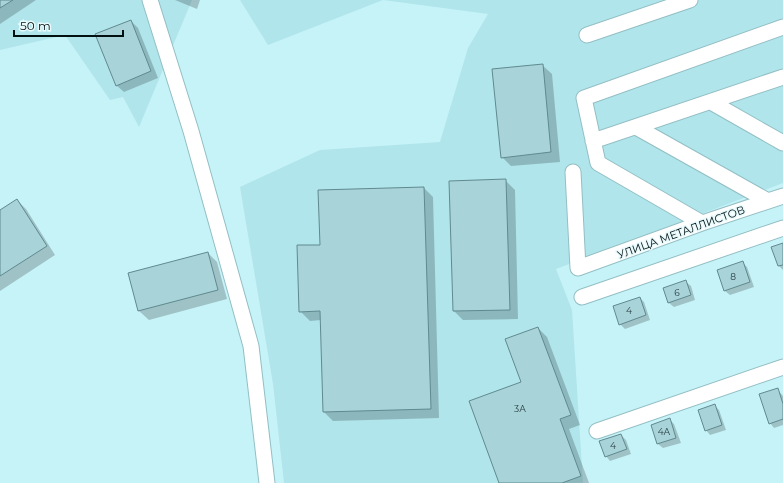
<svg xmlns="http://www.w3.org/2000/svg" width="783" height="483" viewBox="0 0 783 483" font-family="Montserrat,sans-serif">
  <rect width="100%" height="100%" fill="#c6f3f8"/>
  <path fill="#b0e5ec" d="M0 0H192L139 127 123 97 110 100 65 35 0 50Z
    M240 0H783V183L556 269 572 310 583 483H284L273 384 240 187 320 150 440 142 468 48 488 14 383 0 268 45Z"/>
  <path fill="#0003" d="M0 0H36L0 24Z
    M175 0H200L197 9Z
    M131 21 138 28 158 78 124 92 116 85Z
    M542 65 552 74 560 162 511 166 502 157Z
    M505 180 515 190 518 319 463 320 454 311 450 182Z
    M424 188 433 197 439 418 333 421 324 412 321 320 310 321 300 311 321 246Z
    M17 200 26 209 55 255 0 291V211Z
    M783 244V270L779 266Z
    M208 253 217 262 227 299 149 320 139 311 129 274Z
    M742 262 747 267 754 287 730 295 725 291Z
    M686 282 691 286 695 300 674 307 669 303Z
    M640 298 644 302 650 320 625 329 620 324Z
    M538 328 547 337 580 425 569 429 589 483H500L522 383Z
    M777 389 783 396V425L774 428 770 423Z
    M714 405 719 410 726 430 710 435 706 430Z
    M669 419 674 424 681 443 663 448 658 444 652 425Z
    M621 435 626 440 631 454 610 461 606 456Z"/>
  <path fill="#a7d3d9" stroke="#608a8f" d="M0 0H13L0 8Z
    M131 20 151 71 116 86 95 34Z
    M543 64 551 152 501 158 492 69Z
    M506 179 510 310 453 311 449 181Z
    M424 187 431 409 323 412 320 311 299 312 297 245H320L318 190Z
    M17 199 47 246 0 276V210Z
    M783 243V265L778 266 771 247Z
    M208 252 218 290 138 311 128 273Z
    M743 261 750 282 724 291 717 270Z
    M686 280 691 295 668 303 663 288Z
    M640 297 646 315 619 325 613 306Z
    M538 327 571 415 560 419 581 476 562 483H499L469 401 521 382 505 339Z
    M778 388 783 404V419L769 424 759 394Z
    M715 404 722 425 705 431 698 410Z
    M670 418 676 438 657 444 651 425Z
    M621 434 627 449 605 457 599 441Z"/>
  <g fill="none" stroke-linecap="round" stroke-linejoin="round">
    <g stroke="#93bfc4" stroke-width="17">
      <path id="minor" d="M150 0 191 131 251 346 267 483
        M587 35 690 0
        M711 102 783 143
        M636 127 768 201
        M593 141 783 77
        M573 172 578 268 702 223 783 196
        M702 223 598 163 584 98 783 27
        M582 297 783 228
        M597 431 783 367"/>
    </g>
    <use href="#minor" stroke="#fff" stroke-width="15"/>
  </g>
  <g text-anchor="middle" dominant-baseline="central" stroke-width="3" stroke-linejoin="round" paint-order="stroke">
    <g font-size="9" fill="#2b4144">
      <text x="733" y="276">8</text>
      <text x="677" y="292">6</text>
      <text x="629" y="310">4</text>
      <text x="520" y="408">3А</text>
      <text x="664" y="431">4А</text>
      <text x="613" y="445">4</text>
    </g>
    <g font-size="11" fill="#021012" stroke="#e9fafc">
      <text transform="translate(681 232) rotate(-20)">УЛИЦА МЕТАЛЛИСТОВ</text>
    </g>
  </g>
  <path d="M14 30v6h109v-6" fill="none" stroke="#021012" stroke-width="2"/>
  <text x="20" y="30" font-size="12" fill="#021012" stroke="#e9fafc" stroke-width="3" paint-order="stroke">50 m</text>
</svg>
